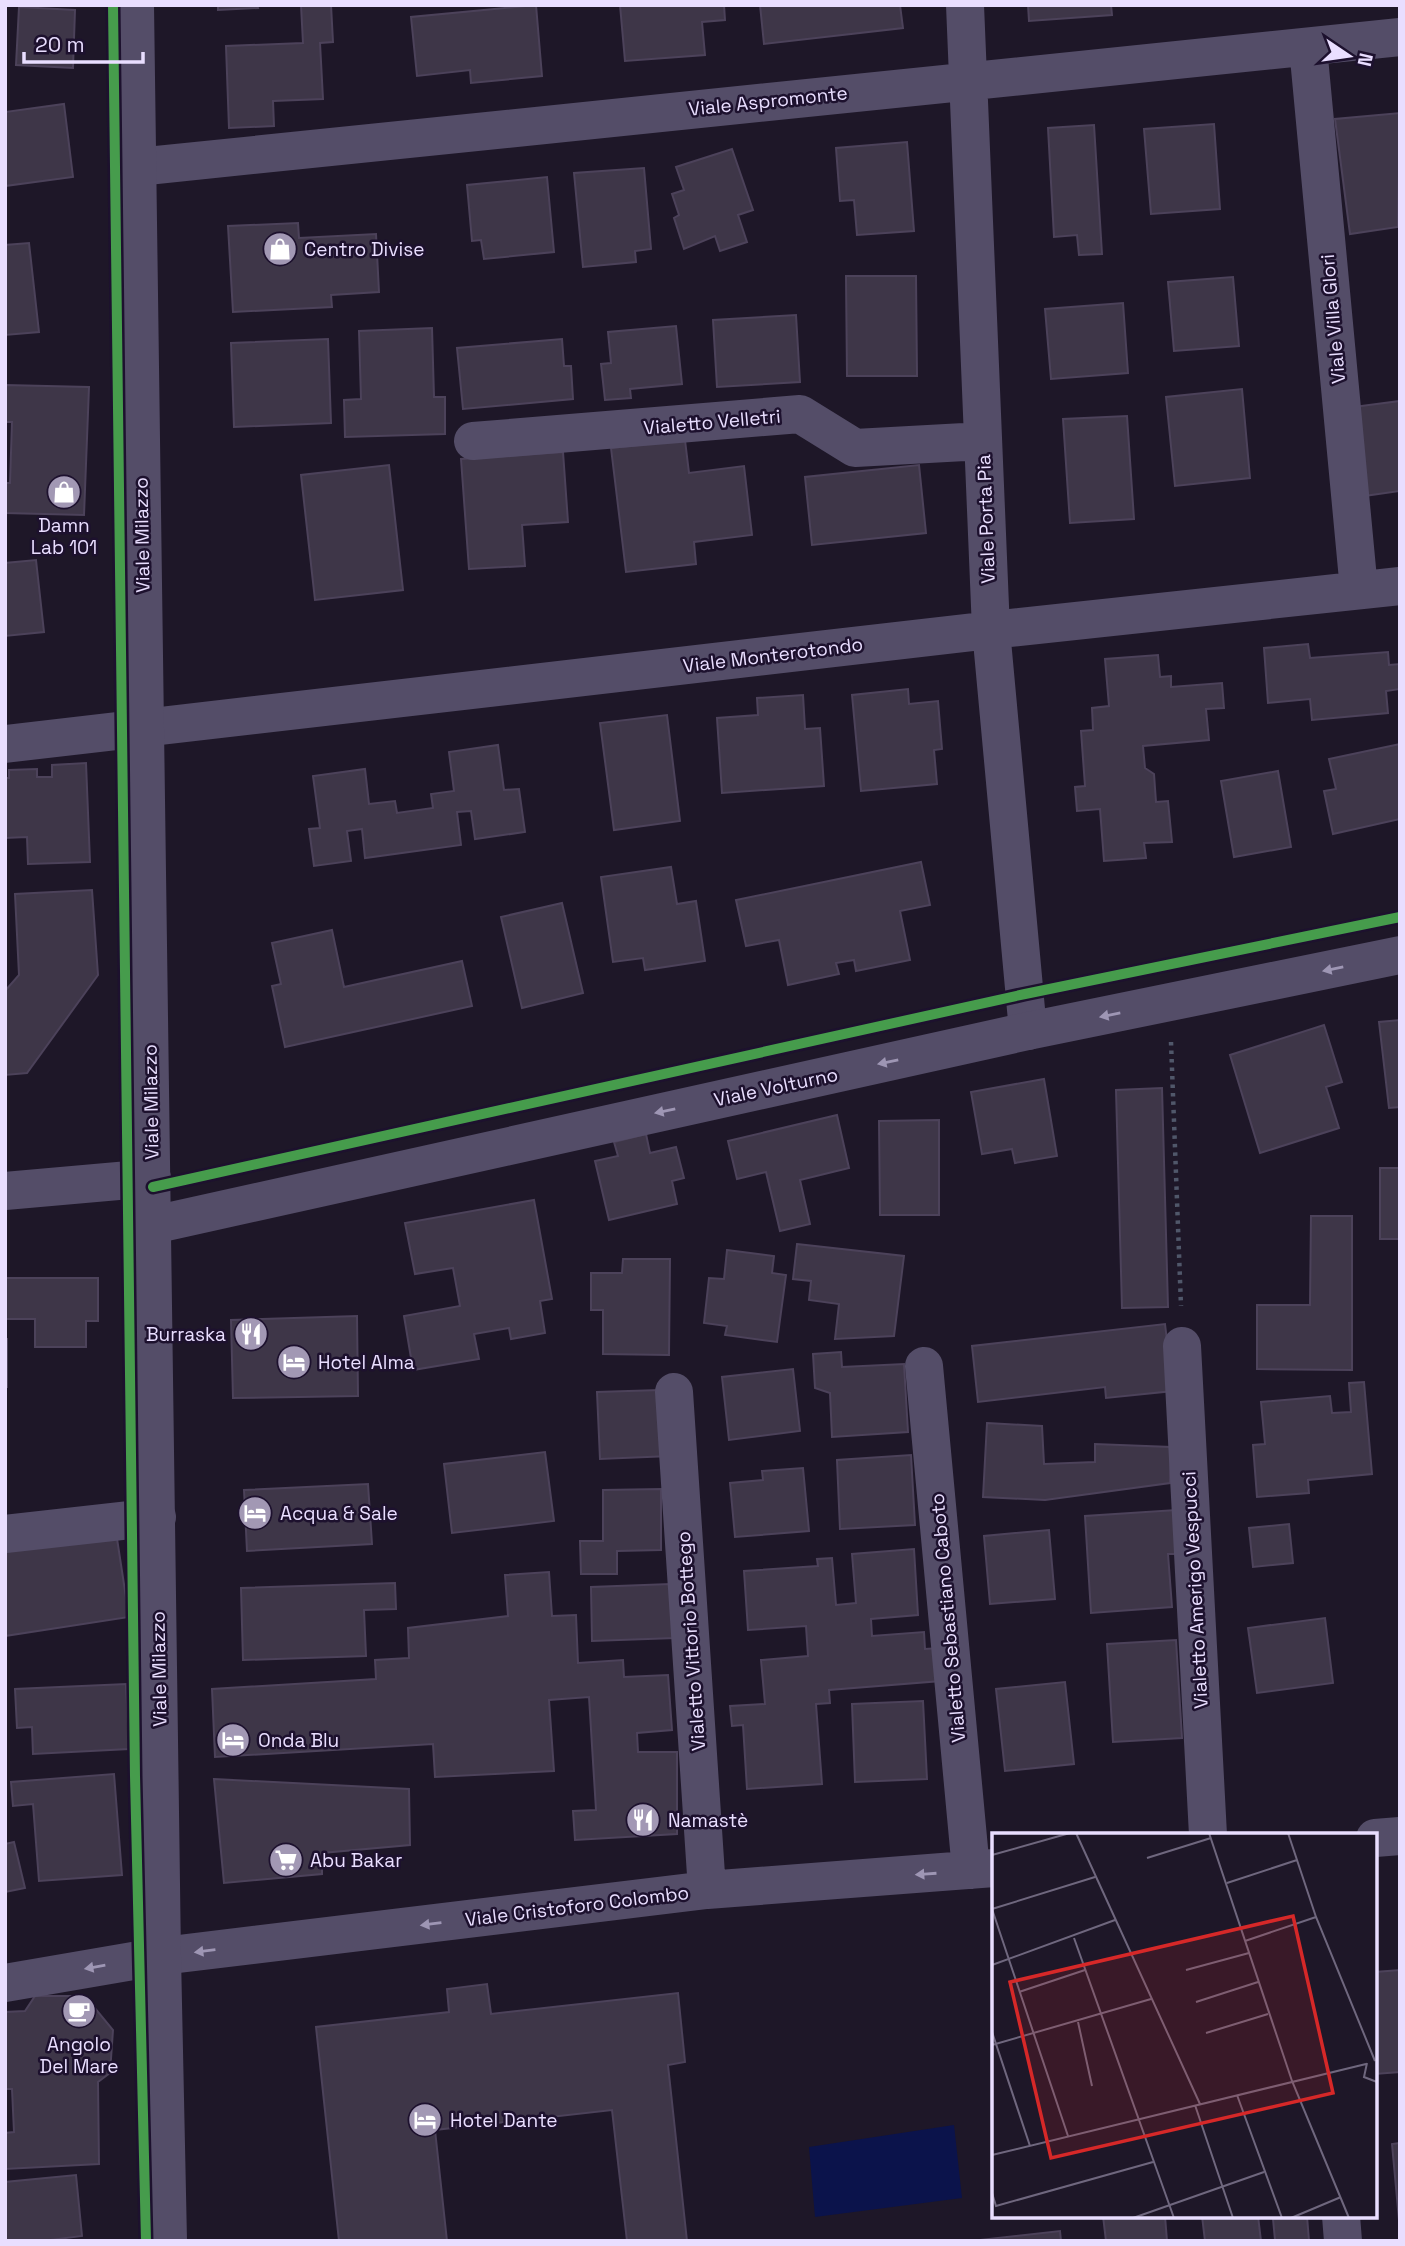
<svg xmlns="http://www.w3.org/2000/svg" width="1405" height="2246" viewBox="0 0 1405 2246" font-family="'Space Grotesk',sans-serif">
  <rect width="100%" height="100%" fill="#1e1728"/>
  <path fill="#0b134b" d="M954 2125 962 2198 815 2217 809 2147Z"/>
  <path fill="#3e3648" stroke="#4c425a" stroke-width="2" d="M218 5H257L258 8 218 10Z
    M301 5H331L333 42 320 43 323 99 273 101 274 126 229 128 226 46 303 43Z
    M536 5 542 76 471 83 470 70 417 76 411 17Z
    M620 5H724L725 20 702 22 705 55 625 61Z
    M760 5H900L903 28 764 44Z
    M1028 5H1111L1112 15 1029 21Z
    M19 7 75 10 73 68 16 65Z
    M64 104 73 177 5 186V112Z
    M1400 113 1398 227 1350 234 1335 119Z
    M1214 124 1220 209 1151 214 1144 129Z
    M1094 125 1102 254 1079 255 1077 235 1054 237 1048 128Z
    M907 142 914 231 857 235 854 200 840 201 836 148Z
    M732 149 753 210 738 215 747 242 720 251 715 236 684 249 674 218 679 215 672 194 684 190 676 167Z
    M644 168 651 249 635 251 636 262 583 267 574 173Z
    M547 177 554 252 484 259 481 240 472 241 467 185Z
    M298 223 299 238 376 234 379 292 331 295 332 307 233 312 228 226Z
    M29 243 39 332 5 335V245Z
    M846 276H916L917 376H847Z
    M1233 277 1239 346 1174 351 1168 282Z
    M1123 303 1128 373 1051 379 1045 309Z
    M796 315 800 382 717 387 713 320Z
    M676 326 682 384 630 389 631 398 605 400 601 364 611 363 608 332Z
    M432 328 434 397H445V434L345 437 344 400 361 399 359 331Z
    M328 339 331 423 234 427 231 343Z
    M562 339 564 366H571L573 399 463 409 457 348Z
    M5 385 89 387 84 515 5 513V483H10L12 422H5Z
    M1242 389 1250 478 1175 486 1166 397Z
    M1400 401V491L1364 496 1353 407Z
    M1127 416 1134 519 1070 523 1063 419Z
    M685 440 689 473 744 466 752 535 694 542 696 564 626 572 611 448Z
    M563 452 568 522 522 525 525 566 469 569 461 459Z
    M389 465 403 590 315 600 301 475Z
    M919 465 926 533 812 545 805 477Z
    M36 560 44 632 5 636V563Z
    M1308 644 1310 658 1388 652 1389 665 1400 664V689L1386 691 1388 713 1312 720 1310 699 1268 703 1264 648Z
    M1158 655 1160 677 1171 676V687L1222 683 1224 708 1206 709 1209 740 1143 746 1145 768 1154 774 1156 802 1168 801 1172 842 1144 843 1146 858 1104 861 1100 809 1077 811 1075 787 1085 786 1081 731 1093 730 1092 708 1109 706 1105 659Z
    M908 689 909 704 938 701 942 749 934 750 937 784 861 791 852 695Z
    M803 695 805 729 820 728 824 786 722 793 717 718 758 715 757 698Z
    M667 715 680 821 614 830 600 723Z
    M1400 744V819L1333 834 1324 791 1336 789 1329 759Z
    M498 745 504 790 519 789 525 832 475 839 471 811 457 812 461 845 365 858 362 829 347 831 351 861 314 866 309 829 320 828 313 776 365 769 369 804 395 801 397 813 433 808 431 794 454 791 449 752Z
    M86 763 90 862 28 864 27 837 5 838V778H9V770L37 769V777H52V765Z
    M1278 771 1291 847 1234 857 1221 781Z
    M921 862 930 905 900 911 910 960 856 971 854 960 836 963 839 974 788 985 779 940 746 946 736 900Z
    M671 867 677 904 696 901 705 961 645 970 643 958 613 962 601 877Z
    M92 890 98 975 27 1073 5 1075V991L19 975 15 894Z
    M562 903 583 993 522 1008 501 917Z
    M332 930 344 987 462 961 472 1006 285 1047 272 986 281 984 272 943Z
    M1400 1020V1107L1389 1108 1379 1022Z
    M1324 1025 1342 1082 1326 1087 1339 1128 1260 1153 1230 1055Z
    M1044 1079 1057 1156 1015 1163 1012 1149 982 1154 971 1092Z
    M1162 1088 1168 1307 1122 1308 1116 1090Z
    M837 1115 849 1168 800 1180 810 1224 780 1231 766 1172 737 1179 728 1141Z
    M939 1120V1215H880L879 1121Z
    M646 1134 650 1153 676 1147 684 1178 672 1181 677 1204 609 1220 595 1161 618 1156 614 1142Z
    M1380 1168H1400V1239H1380Z
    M534 1200 552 1299 540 1301 545 1333 511 1339 509 1328 474 1334 479 1359 413 1370 404 1316 460 1306 453 1268 415 1274 405 1223Z
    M1311 1216H1352V1370L1257 1369V1305H1310Z
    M797 1244 904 1256 894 1336 835 1339 839 1304 809 1300 811 1281 793 1279Z
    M727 1250 774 1256 772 1273 786 1275 777 1342 725 1335 727 1326 704 1323 709 1278 724 1279Z
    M623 1259H670L669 1355 603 1354V1310H591V1273H622Z
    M5 1278H98V1321H86V1347H35V1319H5Z
    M357 1316 358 1396 233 1398 231 1320Z
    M1165 1324 1173 1391 1106 1398 1105 1387 978 1402 972 1346Z
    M5 1339H7V1387H5Z
    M841 1352 842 1367 904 1364 908 1432 832 1437 830 1393 815 1388 813 1354Z
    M793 1369 800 1431 729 1440 722 1377Z
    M1364 1382 1372 1474 1308 1480 1309 1493 1257 1497 1253 1445 1265 1444 1261 1402 1330 1396 1332 1413 1351 1412 1349 1383Z
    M660 1390 670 1456 600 1459 597 1392Z
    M987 1423 1042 1426 1044 1464 1095 1462V1444L1171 1447 1170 1483 1045 1500 983 1497Z
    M545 1452 554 1521 452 1533 444 1464Z
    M911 1455 915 1525 840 1529 837 1460Z
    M803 1468 809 1531 735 1537 730 1483 763 1480 762 1471Z
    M368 1484 372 1544 247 1551 244 1490Z
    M661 1489V1550L617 1551V1574H581L580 1541H603V1490Z
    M1176 1510 1179 1554H1168L1172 1607 1091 1613 1085 1516Z
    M1289 1524 1293 1563 1253 1567 1249 1528Z
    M1049 1530 1055 1599 990 1604 984 1536Z
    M116 1532 129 1617 5 1636V1548Z
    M914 1549 918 1615 871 1619 872 1636 924 1632 925 1649 939 1648 941 1681 829 1690 830 1703 816 1704 822 1784 747 1789 743 1725 732 1726 730 1706 765 1704 761 1660 808 1656 806 1626 748 1630 744 1571 818 1566 817 1559 832 1558 836 1605 856 1603 852 1554Z
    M549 1572 552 1616 576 1615 578 1663 623 1660 624 1677 668 1675 672 1730 637 1733 638 1752H677V1834L575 1840 573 1811 596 1810 589 1697 549 1700 554 1771 435 1777 433 1744 215 1757 212 1689 376 1679 375 1660 409 1658 408 1628 508 1616 505 1575Z
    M395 1583 396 1609 364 1610 366 1656 243 1660 241 1588Z
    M670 1584 675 1638 592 1641 591 1587Z
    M1325 1618 1333 1683 1257 1693 1248 1628Z
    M1176 1640 1182 1738 1113 1742 1107 1644Z
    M1065 1682 1074 1764 1005 1771 996 1689Z
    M126 1684 129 1749 33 1754 32 1727 17 1728 15 1689Z
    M923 1701 927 1779 855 1782 852 1704Z
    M114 1774 122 1875 39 1881 33 1804 13 1806 11 1782Z
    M214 1779 409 1789 410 1845 322 1853V1874L224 1883Z
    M14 1842 25 1888 5 1892V1844Z
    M1400 1970V2072L1375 2074V1972Z
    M487 1984 491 2014 678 1993 685 2062 668 2065 687 2241H627L612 2110 435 2130 447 2241H339L316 2027 449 2012 447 1989Z
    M35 1996H85L113 2030 110 2073 98 2082 99 2164 5 2169V2133L14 2132 12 2089H5V2012L25 2011Z
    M1400 2143V2231L1392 2144Z
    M76 2175 82 2236 43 2241H5V2182Z
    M1103 2216H1165L1167 2241H1106Z
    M1202 2216H1258L1261 2241H1205Z
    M1307 2216 1309 2241H1272L1275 2240 1273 2219Z
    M1060 2231 1061 2241H971Z"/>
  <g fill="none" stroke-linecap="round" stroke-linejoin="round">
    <path stroke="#50576a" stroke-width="4.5" stroke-dasharray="3.5 5" stroke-linecap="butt" d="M1171 1042 1181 1306"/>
    <path stroke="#544d68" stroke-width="38" d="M965 5 991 630 1028 1031
      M1308 47 1359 590
      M137 167 1400 37
      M473 441 800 414 855 448 983 441
      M5 744 991 630 1400 586
      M5 1191 152 1178
      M1182 1346 1208 1835
      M924 1366 971 1870
      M674 1392 707 1890
      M5 1534 157 1517
      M1375 1838 1400 1836
      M5 1983 162 1956 707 1890 994 1868
      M1341 2216 1343 2241"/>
    <path stroke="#544d68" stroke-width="38" d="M135 5 162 1956 168 2241
      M153 1225 1028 1031 1400 955"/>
    <g stroke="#1d112e" stroke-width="15">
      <path id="cycleway" d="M113 5 135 1776 146 2241
        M153 1187 1025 994 1400 917"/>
    </g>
    <use href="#cycleway" stroke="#469c4c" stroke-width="10"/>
  </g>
  <defs><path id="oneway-solid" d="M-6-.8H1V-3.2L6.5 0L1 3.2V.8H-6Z" transform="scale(1.75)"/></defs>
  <g fill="#9e96b4">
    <use href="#oneway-solid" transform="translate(1333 969) rotate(168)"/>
    <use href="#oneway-solid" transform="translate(1110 1015) rotate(169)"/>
    <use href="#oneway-solid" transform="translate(888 1062) rotate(168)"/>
    <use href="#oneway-solid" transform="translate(665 1111) rotate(168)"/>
    <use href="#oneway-solid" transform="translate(926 1874) rotate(176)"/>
    <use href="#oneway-solid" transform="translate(431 1924) rotate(173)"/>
    <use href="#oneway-solid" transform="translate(205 1951) rotate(173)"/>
    <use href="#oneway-solid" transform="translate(95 1967) rotate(170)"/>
  </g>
  <defs>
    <g id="shop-disc" transform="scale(1.75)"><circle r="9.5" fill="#a298b4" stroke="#1d112e"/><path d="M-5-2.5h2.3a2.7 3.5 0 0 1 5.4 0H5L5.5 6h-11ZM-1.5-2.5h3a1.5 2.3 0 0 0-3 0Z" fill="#fff"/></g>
    <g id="restaurant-disc" transform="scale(1.75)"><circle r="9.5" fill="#a298b4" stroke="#1d112e"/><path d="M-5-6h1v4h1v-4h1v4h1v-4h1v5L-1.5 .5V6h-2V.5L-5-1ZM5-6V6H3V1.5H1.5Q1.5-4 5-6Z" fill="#fff"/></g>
    <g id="hotel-disc" transform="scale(1.75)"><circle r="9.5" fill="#a298b4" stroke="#1d112e"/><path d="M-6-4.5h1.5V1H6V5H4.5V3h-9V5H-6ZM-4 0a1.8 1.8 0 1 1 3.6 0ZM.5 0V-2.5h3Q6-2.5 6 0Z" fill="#fff"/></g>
    <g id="supermarket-disc" transform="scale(1.75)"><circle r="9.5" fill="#a298b4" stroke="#1d112e"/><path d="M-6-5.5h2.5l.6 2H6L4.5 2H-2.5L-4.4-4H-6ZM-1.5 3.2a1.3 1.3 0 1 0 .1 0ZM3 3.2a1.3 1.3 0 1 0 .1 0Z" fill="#fff"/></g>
    <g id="cafe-disc" transform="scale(1.75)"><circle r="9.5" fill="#a298b4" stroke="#1d112e"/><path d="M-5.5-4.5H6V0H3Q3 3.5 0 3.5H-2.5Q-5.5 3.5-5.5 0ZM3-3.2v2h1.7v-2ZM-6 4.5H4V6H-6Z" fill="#fff"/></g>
  </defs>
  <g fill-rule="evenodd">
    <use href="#shop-disc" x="280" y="249"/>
    <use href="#shop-disc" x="64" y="492"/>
    <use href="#restaurant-disc" x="251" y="1334"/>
    <use href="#hotel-disc" x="294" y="1362"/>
    <use href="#hotel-disc" x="255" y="1513"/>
    <use href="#hotel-disc" x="233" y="1740"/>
    <use href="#restaurant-disc" x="643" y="1820"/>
    <use href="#supermarket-disc" x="286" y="1860"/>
    <use href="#cafe-disc" x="79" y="2011"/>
    <use href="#hotel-disc" x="425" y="2120"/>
  </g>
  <g text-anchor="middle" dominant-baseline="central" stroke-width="5" stroke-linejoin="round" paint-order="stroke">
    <g font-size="19" fill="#e9deff" stroke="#1d112e">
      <text transform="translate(768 101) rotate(-6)">Viale Aspromonte</text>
      <text transform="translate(1333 319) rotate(-95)">Viale Villa Glori</text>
      <text transform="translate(712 422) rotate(-5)">Vialetto Velletri</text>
      <text transform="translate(986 519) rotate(-92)">Viale Porta Pia</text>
      <text transform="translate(142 535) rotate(-91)">Viale Milazzo</text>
      <text transform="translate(773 655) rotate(-7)">Viale Monterotondo</text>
      <text transform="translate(776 1087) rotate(-12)">Viale Volturno</text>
      <text transform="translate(151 1102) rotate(-91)">Viale Milazzo</text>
      <text transform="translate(1195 1590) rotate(-93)">Vialetto Amerigo Vespucci</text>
      <text transform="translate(948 1618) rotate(-95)">Vialetto Sebastiano Caboto</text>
      <text transform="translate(691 1641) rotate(-94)">Vialetto Vittorio Bottego</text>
      <text transform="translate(159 1669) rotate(-91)">Viale Milazzo</text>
      <text transform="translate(577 1906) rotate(-7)">Viale Cristoforo Colombo</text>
    </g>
    <g font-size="19" fill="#e9deff" stroke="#1d112e" text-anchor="start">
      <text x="304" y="249">Centro Divise</text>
      <text x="64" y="525" text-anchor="middle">Damn<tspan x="64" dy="22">Lab 101</tspan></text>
      <text x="226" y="1334" text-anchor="end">Burraska</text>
      <text x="318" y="1362">Hotel Alma</text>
      <text x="280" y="1513">Acqua &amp; Sale</text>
      <text x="258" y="1740">Onda Blu</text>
      <text x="668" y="1820">Namastè</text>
      <text x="310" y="1860">Abu Bakar</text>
      <text x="79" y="2044" text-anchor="middle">Angolo<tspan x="79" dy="22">Del Mare</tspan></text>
      <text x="450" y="2120">Hotel Dante</text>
    </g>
  </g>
  <g transform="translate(992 1833)">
    <rect width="385" height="385" fill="#1e1728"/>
    <path fill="none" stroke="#6f677e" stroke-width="2" d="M84 0 208 271M217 0 300 248 357 385M296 0 324 84 383 228M0 22 78 0M155 25 219 5M235 50 305 27M82 105 182 385M253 108 324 84M0 132 123 87M194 137 257 120M27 159 93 137M204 169 266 149M86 189 100 253M0 199 38 313M214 200 276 181M0 212 159 166M375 230 372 244 385 249M245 262 290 385M203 272 241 385M76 303 0 76 103 44M0 322 374 231M0 360 4 373 161 329M141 385 272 339M299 385 349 364"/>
    <path fill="#d62828" fill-opacity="0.15" stroke="#d62828" stroke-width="3.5" d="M301 83 341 260 59 325 18 149Z"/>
    <rect width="385" height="385" fill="none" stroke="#e9deff" stroke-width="3.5"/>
  </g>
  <rect width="1405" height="2246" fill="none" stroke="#e9deff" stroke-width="14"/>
  <g transform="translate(1349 56) rotate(103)" stroke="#1d112e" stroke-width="5" paint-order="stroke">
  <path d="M0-5L12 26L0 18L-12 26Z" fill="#e9deff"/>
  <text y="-10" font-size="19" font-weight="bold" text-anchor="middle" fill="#e9deff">N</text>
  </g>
  <path d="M24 52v10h119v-10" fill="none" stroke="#e9deff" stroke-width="3.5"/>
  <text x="35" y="52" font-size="21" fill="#e9deff" stroke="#1d112e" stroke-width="5" paint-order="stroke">20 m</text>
</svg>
